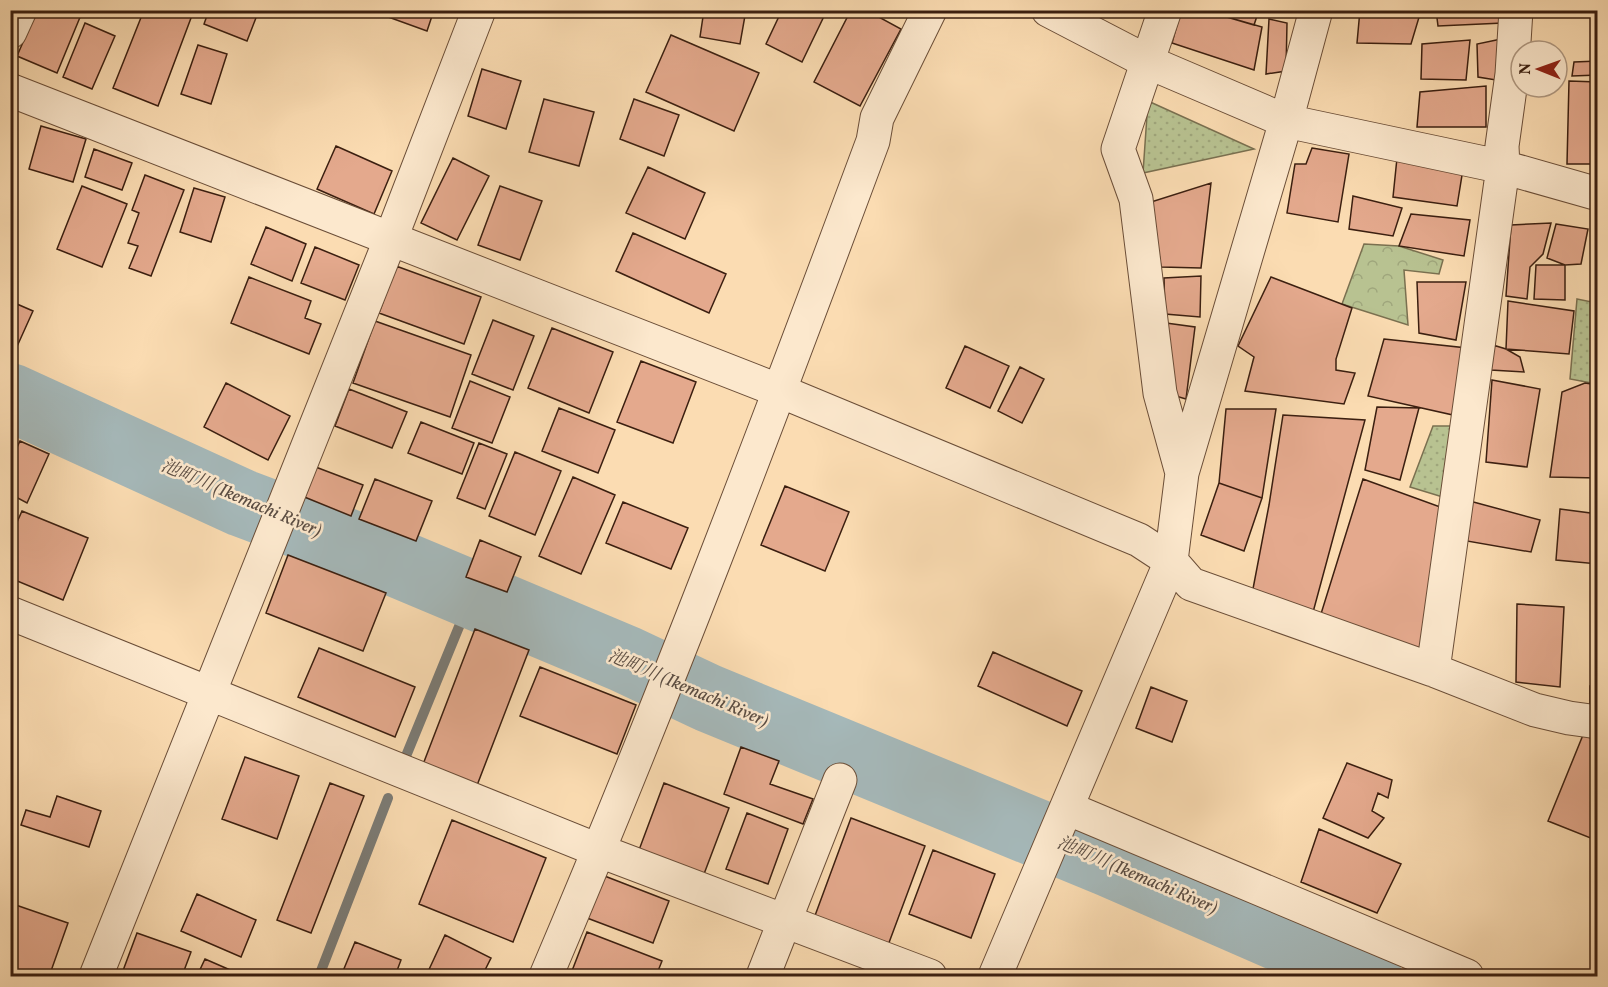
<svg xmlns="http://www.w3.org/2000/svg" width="1608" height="987" viewBox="0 0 1608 987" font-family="Vollkorn,'Noto Serif JP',serif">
  <defs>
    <pattern id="grass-dots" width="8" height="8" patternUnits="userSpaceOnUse" patternTransform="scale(1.5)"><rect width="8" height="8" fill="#b8c291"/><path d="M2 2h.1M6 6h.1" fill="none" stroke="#9fa67c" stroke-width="1.8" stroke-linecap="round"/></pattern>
    <pattern id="forest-crowns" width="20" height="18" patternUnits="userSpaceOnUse" patternTransform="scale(1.5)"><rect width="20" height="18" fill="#b8c291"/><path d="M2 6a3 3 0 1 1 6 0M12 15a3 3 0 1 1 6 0" fill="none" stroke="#9fa67c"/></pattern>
  </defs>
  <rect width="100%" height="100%" fill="#fbdcb2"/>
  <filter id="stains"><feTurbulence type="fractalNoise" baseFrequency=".00333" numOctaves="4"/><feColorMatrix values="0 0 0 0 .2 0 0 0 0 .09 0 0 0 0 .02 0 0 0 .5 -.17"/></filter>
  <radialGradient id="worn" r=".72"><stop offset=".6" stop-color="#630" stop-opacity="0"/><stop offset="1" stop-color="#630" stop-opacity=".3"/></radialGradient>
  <path fill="url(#grass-dots)" stroke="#7a7050" stroke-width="1.5" d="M1148 101 1254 149 1143 173Z
    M1577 299 1597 303V384L1570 379Z
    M1433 426H1455L1446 498 1410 487Z"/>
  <path fill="url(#forest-crowns)" stroke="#7a7050" stroke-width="1.5" d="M1364 244 1399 246 1443 260 1439 274 1404 270 1408 325 1342 304Z"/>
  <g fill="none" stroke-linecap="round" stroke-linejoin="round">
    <path stroke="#7b7b75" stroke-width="10" d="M406 756 472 595
      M319 976 388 798"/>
    <path stroke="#a5b8b9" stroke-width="68" d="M10 397 242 503 351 544 625 659 708 698 1112 864 1368 976"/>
  </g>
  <path fill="#e4a98d" stroke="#3b1f10" stroke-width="1.5" d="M37 10H83L57 73 17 56Z
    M144 10H194L158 106 113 88Z
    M209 10H259L247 41 204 24Z
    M381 10H434L427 31 380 14Z
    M704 10H746L740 44 700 37Z
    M782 10H827L802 62 766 44Z
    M851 10H866L901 29 860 106 814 82Z
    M1181 10H1203L1262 27 1254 70 1172 43Z
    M1203 10H1259L1254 25Z
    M1360 10 1420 14 1411 44 1357 43Z
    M1436 10H1503V23L1438 26Z
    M1269 19 1287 23 1286 71 1266 74Z
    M85 23 115 36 92 89 63 77Z
    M671 35 759 73 734 131 646 92Z
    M1506 38 1502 81 1478 77 1477 44Z
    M1470 40 1466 80 1421 79 1422 44Z
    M198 45 227 54 211 104 181 94Z
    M1598 61V75L1572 76 1574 62Z
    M482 69 521 81 506 129 468 116Z
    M1569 81 1598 82V164H1567Z
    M1486 86V127H1417L1420 92Z
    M544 99 594 112 579 166 529 152Z
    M634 99 679 115 664 156 620 139Z
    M41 126 86 139 73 182 29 169Z
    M336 146 392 171 374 214 317 189Z
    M1312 148 1349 154 1338 222 1287 213 1295 164H1306Z
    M94 149 132 163 122 190 85 177Z
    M453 158 489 176 457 240 421 223Z
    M1397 158 1463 169 1457 206 1393 197Z
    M10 165 16 167 10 181Z
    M648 167 705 193 685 239 626 213Z
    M145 175 184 190 151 276 129 268 138 246 128 243 139 213 132 210Z
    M1211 183 1201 268 1161 267 1151 202Z
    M82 186 127 204 102 267 57 249Z
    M500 186 542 201 520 260 478 245Z
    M194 188 225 197 211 242 180 232Z
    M1353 196 1402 208 1393 236 1349 229Z
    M1411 214 1470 220 1464 256 1399 246Z
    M1551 223 1543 254 1530 267 1527 299 1506 296 1511 225Z
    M1556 224 1588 229 1581 264 1565 265 1547 258Z
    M266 227 306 244 292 281 251 264Z
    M633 233 726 274 709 313 616 271Z
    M315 247 359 265 345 300 301 283Z
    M1536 265H1565V300L1534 299Z
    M396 266 481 297 464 344 379 313Z
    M1201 276 1200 317 1165 314 1164 278Z
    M249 277 311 301 305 318 321 324 309 354 231 323Z
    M1271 277 1352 308 1336 359V370L1355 373 1344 404 1245 391 1254 357 1238 346Z
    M1417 282H1466L1456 340 1419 333Z
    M10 301 33 311 10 362Z
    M1508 301 1574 311 1569 354 1506 349Z
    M493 320 534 336 513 390 472 374Z
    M375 321 471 355 450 417 353 383Z
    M1166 323 1195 327 1186 399 1172 395Z
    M552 328 613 352 589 413 528 388Z
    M1384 339 1467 348 1453 415 1368 396Z
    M1493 345 1506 349 1520 357 1524 372 1491 370Z
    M965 346 1009 366 990 408 946 388Z
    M641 361 696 382 673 443 617 422Z
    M1020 367 1044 379 1022 423 998 411Z
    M1492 380 1540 389 1527 467 1486 462Z
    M470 381 510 397 492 443 452 428Z
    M226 383 290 416 268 460 204 427Z
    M1585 383 1598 385V478L1550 477 1562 392Z
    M349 389 407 412 392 448 335 426Z
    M1377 407 1419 408 1400 480 1365 470Z
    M559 408 615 430 598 473 542 451Z
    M1226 409H1276L1262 498 1219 483Z
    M1283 415 1365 420 1312 616 1252 594 1269 505Z
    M421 422 474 443 462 474 408 453Z
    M20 441 49 454 27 503 16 497 10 509V455L13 456Z
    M479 443 507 454 485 509 457 498Z
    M515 452 561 471 535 535 489 516Z
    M313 466 363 485 351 516 302 496Z
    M573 477 615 495 581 574 539 556Z
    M375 479 432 501 416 541 359 519Z
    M1363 479 1443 508 1425 655 1320 617Z
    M1219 483 1262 498 1244 551 1201 535Z
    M785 486 849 512 825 571 761 545Z
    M1466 500 1540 520 1531 552 1461 540Z
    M623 502 688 528 671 569 606 543Z
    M1560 509 1598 514V564L1556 560Z
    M22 511 88 538 63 600 10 578V538Z
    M480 540 521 557 507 592 466 577Z
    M288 555 386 593 363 651 266 613Z
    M1517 604 1564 607 1560 687 1516 682Z
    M475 629 529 650 476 788 422 767Z
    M319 648 415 687 395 737 298 697Z
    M993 652 1082 691 1067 726 978 686Z
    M540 667 636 705 617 754 520 716Z
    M1590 686H1598V711H1590Z
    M1151 687 1187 701 1172 742 1136 728Z
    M1583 735 1598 741V841L1548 821Z
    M741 747 779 761 770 784 813 799 803 824 724 794Z
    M245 757 299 776 277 839 222 819Z
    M1347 763 1392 780 1388 798 1378 793 1372 811 1384 818 1368 838 1323 818Z
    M330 783 364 796 311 933 277 920Z
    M664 783 729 808 704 874 639 850Z
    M57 796 101 811 89 847 21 825 26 810 50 817Z
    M747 813 788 829 768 884 726 869Z
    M851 818 925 846 887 948 813 921Z
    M452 820 546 858 513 942 419 904Z
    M1319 829 1401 864 1377 913 1301 882Z
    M933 850 995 874 971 938 909 914Z
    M602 875 669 901 653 943 587 918Z
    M197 894 256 920 241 957 181 931Z
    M10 903 68 923 51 971 63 976H10Z
    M587 932 662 961 656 976H570Z
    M137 933 191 952 182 976H121Z
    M445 935 491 958 482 976H426Z
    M355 942 401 960 395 976H341Z
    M205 959 244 976H197Z"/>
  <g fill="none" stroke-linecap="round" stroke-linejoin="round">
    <g stroke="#6b4e38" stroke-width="35">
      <path id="minor" d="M1048 10 1148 62 1286 121 1503 167 1598 194
        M1165 10 1118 149 1136 199 1160 393 1182 473
        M10 32 20 10
        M10 90 780 391 1139 540 1171 561 1191 584 1433 670 1535 710 1569 718 1598 722
        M10 613 600 851 930 976
        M1433 670 1503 167 1502 146 1512 74 1516 10
        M1067 808 1467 976
        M96 976 391 238 479 10
        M546 976C663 701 769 421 873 141L877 118 930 10
        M763 976 840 780
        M995 976 1171 561 1182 473 1286 121 1316 10"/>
    </g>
    <use href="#minor" stroke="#fce8cd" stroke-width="33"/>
  </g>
  <g text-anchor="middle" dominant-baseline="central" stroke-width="5" stroke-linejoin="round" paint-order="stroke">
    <g font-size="18" font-style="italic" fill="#5b4d43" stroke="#fce8cd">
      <text transform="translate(241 499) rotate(23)">池町川 (Ikemachi River)</text>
      <text transform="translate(688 689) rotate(23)">池町川 (Ikemachi River)</text>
      <text transform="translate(1137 876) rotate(23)">池町川 (Ikemachi River)</text>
    </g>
  </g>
  <rect width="1608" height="987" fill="none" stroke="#fbdcb2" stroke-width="36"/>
  <rect x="12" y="12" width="1584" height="963" fill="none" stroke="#3b1f10" stroke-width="3"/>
  <rect x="18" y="18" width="1572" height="951" fill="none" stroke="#3b1f10" stroke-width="1.5"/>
  <g transform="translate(1539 69) rotate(271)"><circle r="28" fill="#fce8cd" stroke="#af9881" stroke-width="1.5"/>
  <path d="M0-4.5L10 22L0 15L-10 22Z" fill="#8f2418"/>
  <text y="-9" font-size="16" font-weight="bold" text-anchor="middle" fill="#3b1f10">N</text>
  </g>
  <rect width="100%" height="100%" filter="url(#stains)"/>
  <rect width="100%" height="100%" fill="url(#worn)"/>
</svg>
